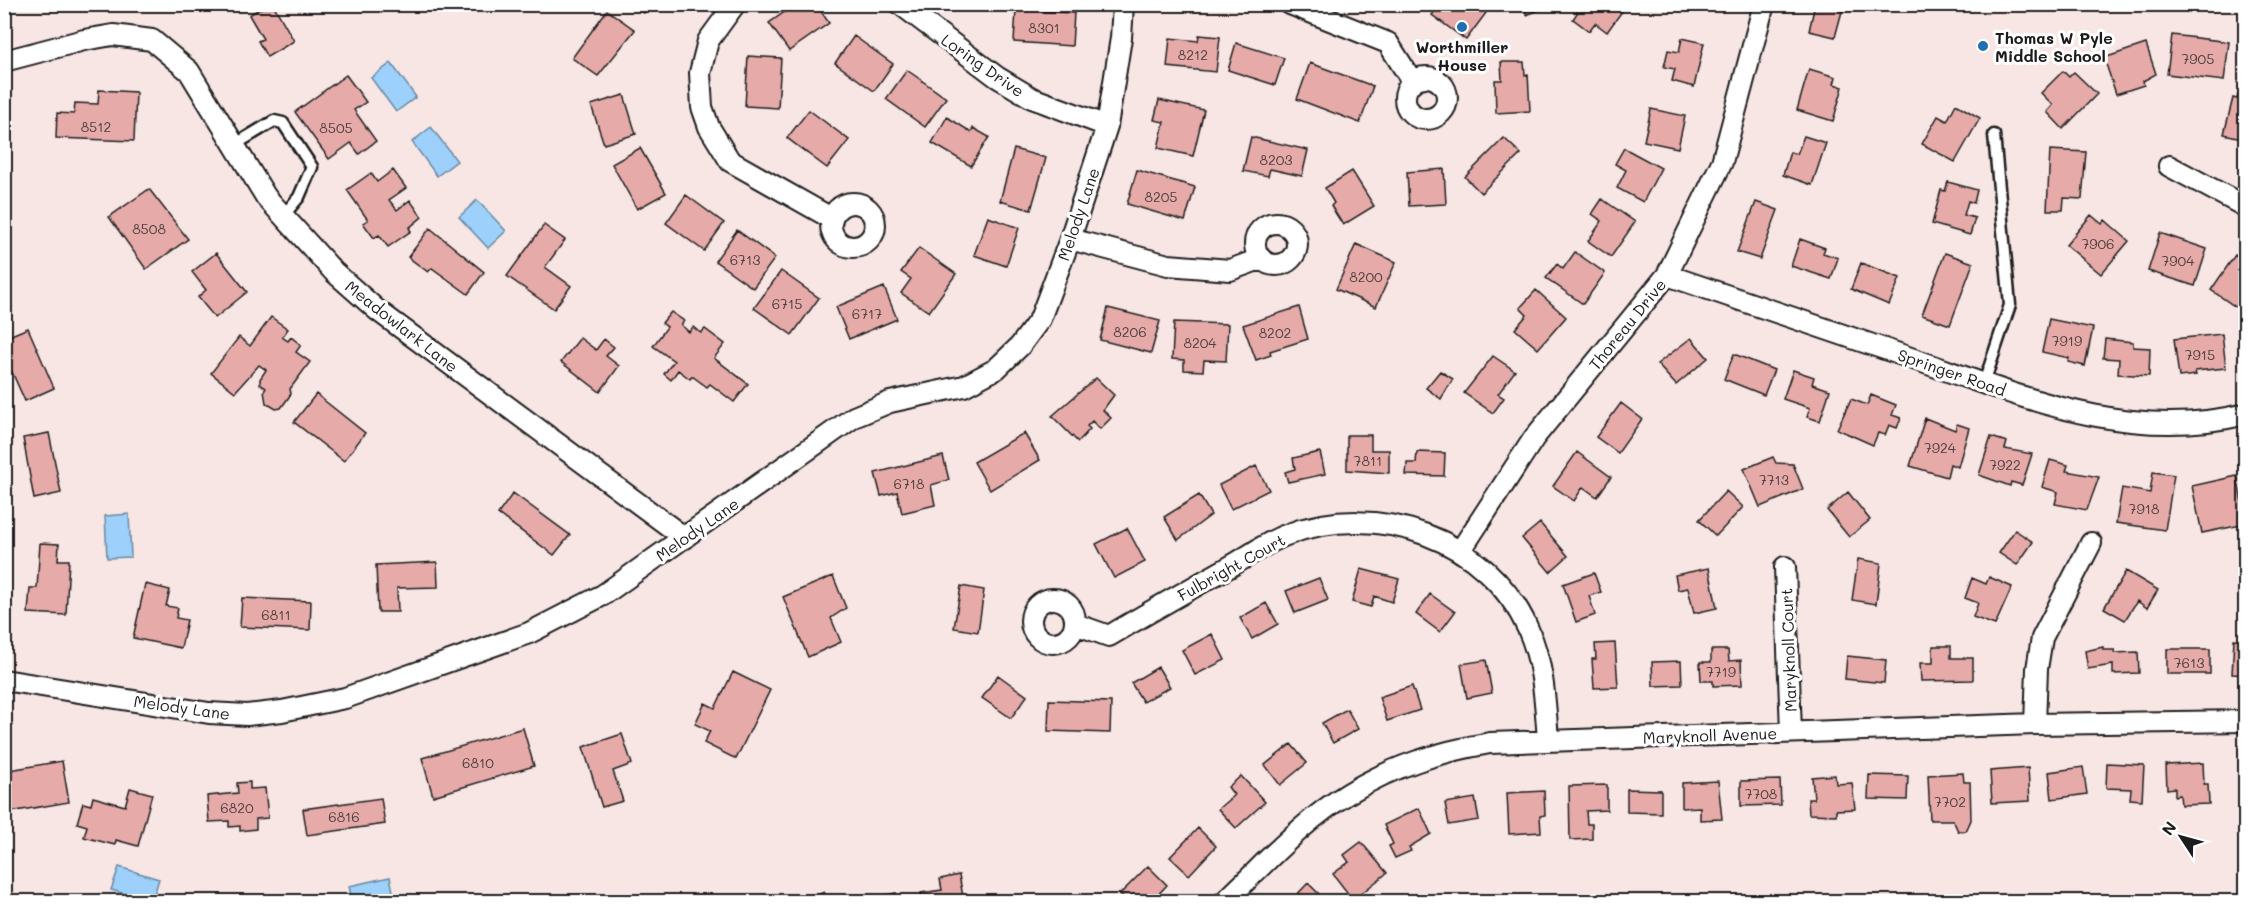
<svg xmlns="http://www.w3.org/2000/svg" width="2250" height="906" viewBox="0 0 2250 906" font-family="Mali,sans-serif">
  <rect width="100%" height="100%" fill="#f8e6e5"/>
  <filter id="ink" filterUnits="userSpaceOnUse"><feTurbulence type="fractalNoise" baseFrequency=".0167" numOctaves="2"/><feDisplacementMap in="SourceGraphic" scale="12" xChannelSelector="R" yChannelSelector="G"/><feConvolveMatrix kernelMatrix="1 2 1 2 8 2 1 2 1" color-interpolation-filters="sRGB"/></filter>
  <g filter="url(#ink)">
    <path fill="#9dd0fa" stroke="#6988a1" stroke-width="1.5" d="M391 63 416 97 396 112 371 78Z
      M431 127 457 161 437 176 412 142Z
      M477 200 506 231 488 248 459 217Z
      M129 514 131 557 107 558 105 516Z
      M119 867 159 879 152 901 111 890Z
      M390 877 395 901H352L349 886Z"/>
    <path fill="#e6aba9" stroke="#1c1c1c" stroke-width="1.5" d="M268 4H273L294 41 267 57 258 41 263 39 249 15Z
      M631 4H650L644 13Z
      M796 4H816L829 23 789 51 769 23Z
      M1440 4H1475L1486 13 1466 40 1432 15Z
      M1523 4H1553L1527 15Z
      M1572 4H1615L1623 10 1607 32 1595 23 1589 31 1573 19 1579 10Z
      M1815 4H1844L1835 37 1809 31Z
      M607 10 635 30 598 76 572 58Z
      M1016 10 1074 13 1072 46 1014 42Z
      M1199 35 1220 37 1216 72 1167 67 1170 38 1198 41Z
      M2172 35 2229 42 2224 81 2167 74Z
      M854 36 893 64 874 91 835 63Z
      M1682 38 1704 43 1694 87 1672 81 1675 69 1664 67 1668 50 1679 52Z
      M1236 43 1284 58 1275 85 1228 70Z
      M2146 44 2156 74 2143 81 2144 85 2116 94 2104 58Z
      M748 56 781 58 778 108 745 106Z
      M1501 62H1524L1525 75 1528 74 1530 111 1496 113 1495 80H1502Z
      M1310 63 1373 86 1360 123 1297 99Z
      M1809 69 1836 77 1834 84 1843 87 1833 121 1797 110Z
      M907 70 946 98 925 127 886 99Z
      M2063 71 2069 77 2074 72 2097 94 2063 129 2047 112 2053 105 2041 93Z
      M346 75 366 102 354 110 376 141 359 154 351 143 329 159 295 112Z
      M2242 81 2246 82V139L2224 134 2233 98 2237 99Z
      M99 90 136 92 134 141 56 138 57 113 74 114 75 103 98 104Z
      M624 95 636 134 604 144 591 105Z
      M1159 100 1204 110 1193 156 1158 148 1164 122 1154 120Z
      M1956 104 1980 118 1955 162 1922 144 1938 116 1947 121Z
      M1651 109 1685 116 1678 148 1644 141Z
      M809 110 849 140 827 168 787 138Z
      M947 117 971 132 973 128 989 137 971 166 932 143Z
      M4 123 11 143 4 145Z
      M1804 136 1826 143 1812 185 1783 175 1790 152 1797 154Z
      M1251 137 1308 150 1302 176 1270 169 1268 176 1243 171Z
      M1504 138 1521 154 1481 193 1465 177Z
      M640 148 666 193 637 209 612 164Z
      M1624 148 1661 168 1643 202 1617 188 1626 170 1615 164Z
      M1014 149 1046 158 1031 210 1000 201Z
      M2050 150 2086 152 2082 199 2064 198 2063 210H2047Z
      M1444 169 1446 204 1409 206 1407 172Z
      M393 170 406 188 389 200 397 210 410 200 422 217 409 228 411 231 388 247 379 235 374 238 363 223 368 220 347 190 371 173 377 182Z
      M1137 170 1195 187 1185 221 1127 204Z
      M1352 171 1374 206 1343 225 1331 206 1334 203 1325 188Z
      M1948 182 1977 190 1974 203 1968 201 1964 215 1975 218 1970 235 1932 224 1941 190 1945 191Z
      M149 189 188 239 146 269 109 217Z
      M686 195 724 223 704 251 666 223Z
      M1602 199 1635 222 1611 257 1588 241 1602 221 1592 214Z
      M1756 202 1778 210 1760 259 1737 252Z
      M2091 215 2102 224 2105 220 2129 241 2101 274 2066 245Z
      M988 217 1019 228 1006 266 974 255Z
      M544 225 565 240 545 267 571 286 554 309 507 276Z
      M430 228 484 272 468 294 432 268 428 272 408 257Z
      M737 230 775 258 753 288 715 261Z
      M2160 233 2207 249 2195 286 2148 271Z
      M1800 239 1825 248 1823 253 1838 258 1831 279 1791 266Z
      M1356 244 1396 262 1376 307 1336 289Z
      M919 248 956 274 929 312 901 293 911 279 901 272Z
      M1575 252 1605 273 1583 304 1546 278 1557 264 1563 269Z
      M216 253 247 292 215 318 198 297 206 290 192 272Z
      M1945 253 1973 263 1950 325 1922 315Z
      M2235 255 2246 262V314L2211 290Z
      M1861 263 1900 278 1889 305 1851 289Z
      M781 271 819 298 792 335 754 308Z
      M884 287 897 319 849 339 836 307Z
      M1536 290 1566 317 1538 349 1515 329 1527 315 1520 308Z
      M1299 307 1308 339 1270 351 1271 355 1256 360 1243 325Z
      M1108 308 1160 321 1151 353 1100 340Z
      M671 312 684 321 681 325 689 332 693 327 701 333 705 329 725 344 714 358 748 384 734 402 710 384 707 387 692 376 690 379 678 370 671 380 664 374 674 361 653 346 667 327 662 323Z
      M271 317 288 329 282 337 288 341 291 337 301 345 296 352 310 362 290 389 291 394 281 408 276 409 266 403 264 391 266 388 260 384V379L266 370 259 365 235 392 211 373 239 337 250 346Z
      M2049 319 2093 328 2085 366 2068 362 2069 358 2042 352Z
      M1174 322 1228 324 1226 361 1204 360 1203 371 1184 370V360L1172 359Z
      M28 328 54 388 25 401 4 354V338Z
      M2222 334 2226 368 2195 371 2196 375 2179 377 2174 339Z
      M580 338 596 350 604 339 614 347 606 356 619 366 600 392 561 362Z
      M1691 338 1708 358 1676 385 1657 364Z
      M2105 339 2133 342V347L2150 348 2149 376 2118 374 2119 359 2103 358Z
      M1734 354 1774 370 1764 395 1724 379Z
      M1493 356 1515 371 1498 394 1504 398 1493 413 1464 393Z
      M1793 370 1814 377 1812 384 1830 390 1820 421 1807 417 1810 408 1783 399Z
      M1440 371 1453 379 1441 399 1426 388Z
      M1096 378 1114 395 1103 410 1111 418 1100 429 1092 421 1087 426 1090 429 1078 442 1052 416Z
      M316 394 365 433 344 461 294 422Z
      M1871 395 1896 405 1892 415 1901 418 1897 428 1889 425 1885 435 1878 433 1873 445 1837 429 1851 399 1867 405Z
      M1621 403 1642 419 1618 453 1596 437Z
      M1925 418 1955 430 1957 424 1969 428 1958 467 1950 464 1947 477 1910 466Z
      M49 433 61 493 34 499 23 438Z
      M1024 433 1040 460 990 490 974 462Z
      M1347 435H1371V450H1389V473L1347 470Z
      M1991 437 2007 442 2005 449 2032 454 2022 485 2011 482 2010 486 1979 475Z
      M1320 452 1325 474 1288 482 1285 472 1295 469 1293 458Z
      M1417 452 1445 453 1444 476 1406 475 1407 463H1416Z
      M1577 452 1611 477 1597 497 1583 487 1574 501 1553 486Z
      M943 456 949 480 931 485 935 505 902 513 897 492 881 496 875 473Z
      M1773 457 1776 463 1793 464 1803 489 1760 507 1744 469Z
      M2050 460 2068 465 2066 471 2099 477 2087 510 2055 504 2058 492 2042 487Z
      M1256 466 1269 490 1231 509 1219 485Z
      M2153 472 2174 475 2165 530 2116 523 2122 488 2150 493Z
      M2237 476 2246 524 2202 533 2192 486Z
      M1726 491 1743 507 1716 536 1699 520Z
      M1848 492 1870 520 1849 537 1827 510Z
      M513 493 570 535 554 555 498 514Z
      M1199 495 1211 515 1178 540 1164 517Z
      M1540 523 1568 556 1550 572 1522 538Z
      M1127 528 1145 562 1114 578 1096 544Z
      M2015 530 2033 542 2017 565 1999 553Z
      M40 543 59 544 58 560H69L66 615 28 613 30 588H37Z
      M1858 559 1881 563 1876 604 1852 600Z
      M437 562 438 587 397 588 398 612H378L376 565Z
      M1709 568 1717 608 1694 613 1688 588 1678 590 1675 575Z
      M1361 569 1399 579 1392 602 1374 596 1371 607 1352 602Z
      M2126 571 2158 590 2147 608 2137 601 2125 620 2104 608Z
      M1594 573 1601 592 1589 596 1595 615 1576 622 1563 584Z
      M833 576 846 608 831 618 841 642 808 657 783 597Z
      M1989 577 2012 587 1995 625 1973 617 1978 603 1965 598 1972 578 1986 584Z
      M1319 578 1328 600 1295 613 1286 591Z
      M145 584 170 590 166 606 178 608 176 618 187 620 181 648 133 638Z
      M961 586 984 590 978 632 954 628Z
      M1430 594 1455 612 1440 632 1416 614Z
      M242 598 311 601 310 630 240 627Z
      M1266 603 1278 624 1252 639 1240 618Z
      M1212 634 1225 660 1195 675 1182 650Z
      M2234 639 2246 640V675L2232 674Z
      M1615 643 1618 687 1594 688 1592 659H1596L1595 644Z
      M1933 646H1951V658H1973V680L1921 681 1920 663H1933Z
      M2103 647V650H2115L2114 653 2138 652 2139 673 2113 674V665L2088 669 2085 651Z
      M2167 649H2210V674H2167Z
      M1711 650H1728L1729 661 1741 660 1742 685 1713 686V681H1701L1700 662H1711Z
      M1847 656 1886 660 1884 683 1845 679Z
      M1486 660 1492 693 1467 698 1461 664Z
      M1681 661 1682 685 1653 686 1652 662Z
      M1158 667 1170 687 1143 702 1131 683Z
      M733 672 770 690 736 759 704 743 710 731 695 724 705 703 715 708Z
      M998 675 1027 696 1011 718 982 698Z
      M1412 686 1420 710 1387 721 1379 697Z
      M1049 700 1111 702 1110 733 1048 731Z
      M1347 709 1358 729 1333 743 1322 723Z
      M523 728 534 766 433 796 422 758Z
      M622 734 632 764 613 771 623 801 602 807 583 747Z
      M1291 744 1307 763 1280 785 1265 765Z
      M62 761 69 802 4 813V771Z
      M2107 763 2144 765 2142 800 2130 799 2131 789 2106 788Z
      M2203 763 2204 784H2208L2209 804 2181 805 2180 795 2175 796V788L2167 789 2166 765Z
      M2083 767 2087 794 2052 799 2049 772Z
      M2028 768 2030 801 1992 803 1990 771Z
      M1963 773 1964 782H1970L1971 820 1966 831H1958L1953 820H1930L1928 775Z
      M1835 775 1836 784 1852 783 1855 809 1836 810V815L1809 814 1808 799H1814L1812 777Z
      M1869 775 1908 776 1907 800 1868 799Z
      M1241 776 1265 802 1236 828 1218 809 1234 795 1228 787Z
      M1780 780 1781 805 1741 806V781Z
      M1718 781 1722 819 1700 820V807L1682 808V783Z
      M250 782V789L265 788 268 818 256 819V829L240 831V826L229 827V821L209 822 207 796 238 793 237 783Z
      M1607 785V810L1586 811 1587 824H1592V839L1570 840 1569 786Z
      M130 788 152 794 138 846 116 840 115 845 84 837 87 826 77 823 83 803 91 805 93 797 125 806Z
      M1627 789 1661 790V813L1627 812Z
      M1544 791 1545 815 1540 816 1541 832 1509 834 1507 793Z
      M381 798 385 824 307 835 303 809Z
      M1475 798 1479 820 1449 825 1445 803Z
      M1419 808 1431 834 1409 847 1411 851 1395 858 1389 846 1393 844 1384 825Z
      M1198 828 1216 846 1189 875 1170 857Z
      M1361 842 1387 873 1353 900 1333 874 1349 862 1344 855Z
      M1148 866 1167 885 1151 902H1128L1120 894Z
      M959 875 964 902H922L921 893 942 890 940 879Z
      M1308 883 1323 898 1320 902H1290Z
      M824 892 829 902H805V901Z
      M896 893 898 902H857Z"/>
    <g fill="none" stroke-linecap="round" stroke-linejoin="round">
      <g stroke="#1c1c1c" stroke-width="15">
        <path id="lane" d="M234 145 274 121 283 123 312 167 299 197 283 216
          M1984 383 2010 305 1994 135"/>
      </g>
      <g stroke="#1c1c1c" stroke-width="24">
        <path id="street" d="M735 4 708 41 700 73 702 107 709 127 730 161 831 218
          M900 4 997 77 1032 98 1107 126
          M1290 4 1388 43 1412 81
          M4 61 84 40 113 35 152 40 189 71 266 197 334 272 377 310 685 538
          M1405 98a21 21 0 1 1 42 0a21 21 0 1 1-42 0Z
          M2169 166 2246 207
          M831 225a22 22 0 1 1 44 0a22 22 0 1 1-44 0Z
          M1255 244a21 21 0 1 1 42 0a21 21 0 1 1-42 0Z
          M1070 239 1168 265 1230 270 1260 259
          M1667 275C1746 302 1825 329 1905 356 2017 394 2124 444 2246 414
          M1461 550 1534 438 1667 275 1722 162 1764 4
          M1785 567 1791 732
          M1031 621a22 22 0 1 1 44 0a22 22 0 1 1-44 0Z
          M1075 624 1109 636C1149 612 1190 589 1231 566 1249 556 1267 542 1286 535 1377 500 1488 538 1528 629 1544 665 1545 702 1548 740
          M4 680 209 713 247 715 282 711 345 698 529 633 603 595 854 417 890 402 964 386 996 369 1020 346 1040 319 1070 239 1107 126 1121 38 1123 4
          M2035 724 2037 669 2042 638 2091 543
          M1224 902C1264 865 1302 821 1349 793 1393 766 1439 752 1490 743L2035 724 2246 721"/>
      </g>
      <use href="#lane" stroke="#fff" stroke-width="10"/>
      <use href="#street" stroke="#fff" stroke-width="20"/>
    </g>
  </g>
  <g fill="#1f6fb2" stroke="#fff" stroke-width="2">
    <circle cx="1462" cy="27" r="6"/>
    <circle cx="1983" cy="46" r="6"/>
  </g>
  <g text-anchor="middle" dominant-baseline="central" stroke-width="6" stroke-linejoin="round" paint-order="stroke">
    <g font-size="14" fill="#4e403f">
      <text x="1044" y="27">8301</text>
      <text x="1193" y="54">8212</text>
      <text x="2198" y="58">7905</text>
      <text x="96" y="126">8512</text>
      <text x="336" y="127">8505</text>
      <text x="1276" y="159">8203</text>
      <text x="1161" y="196">8205</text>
      <text x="149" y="228">8508</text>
      <text x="2098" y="243">7906</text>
      <text x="745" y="259">6713</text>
      <text x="2178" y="260">7904</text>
      <text x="1366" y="276">8200</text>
      <text x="787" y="303">6715</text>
      <text x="867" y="313">6717</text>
      <text x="1130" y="331">8206</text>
      <text x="1275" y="332">8202</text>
      <text x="2067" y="340">7919</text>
      <text x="1200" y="342">8204</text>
      <text x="2200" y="354">7915</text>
      <text x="1940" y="447">7924</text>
      <text x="1368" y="460">7811</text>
      <text x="2005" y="464">7922</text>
      <text x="1774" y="479">7713</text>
      <text x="909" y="483">6718</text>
      <text x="2144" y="508">7918</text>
      <text x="276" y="614">6811</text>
      <text x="2189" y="662">7613</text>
      <text x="1721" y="671">7719</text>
      <text x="478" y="762">6810</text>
      <text x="1761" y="793">7708</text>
      <text x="1950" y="801">7702</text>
      <text x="237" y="807">6820</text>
      <text x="344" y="816">6816</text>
    </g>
    <g font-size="16" font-weight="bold" fill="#1c1c1c" stroke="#fff" text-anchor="start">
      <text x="1995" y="37">Thomas W Pyle<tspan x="1995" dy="18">Middle School</tspan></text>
      <text x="1462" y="46" text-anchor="middle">Worthmiller<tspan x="1462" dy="18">House</tspan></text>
    </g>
    <g font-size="16" fill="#1c1c1c" stroke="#fff">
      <text transform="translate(983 65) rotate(35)">Loring Drive</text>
      <text transform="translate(1078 214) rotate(-71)">Melody Lane</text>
      <text transform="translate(1627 324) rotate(-51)">Thoreau Drive</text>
      <text transform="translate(402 326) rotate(38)">Meadowlark Lane</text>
      <text transform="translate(1952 372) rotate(19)">Springer Road</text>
      <text transform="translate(697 529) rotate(-35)">Melody Lane</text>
      <text transform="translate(1231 567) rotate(-29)">Fulbright Court</text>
      <text transform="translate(1788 650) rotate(-92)">Maryknoll Court</text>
      <text transform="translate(182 707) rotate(8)">Melody Lane</text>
      <text transform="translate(1710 735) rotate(-2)">Maryknoll Avenue</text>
    </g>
  </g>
  <rect width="2250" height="906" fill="none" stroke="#fff" stroke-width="24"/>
  <rect x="12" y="12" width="2226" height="882" fill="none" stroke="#1c1c1c" stroke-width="2" filter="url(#ink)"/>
  <g transform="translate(2181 837) rotate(306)" stroke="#ffffff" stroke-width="4.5" paint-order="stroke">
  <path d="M0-4.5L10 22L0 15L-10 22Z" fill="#1c1c1c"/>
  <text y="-9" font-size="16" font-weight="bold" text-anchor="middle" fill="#1c1c1c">N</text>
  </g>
</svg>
